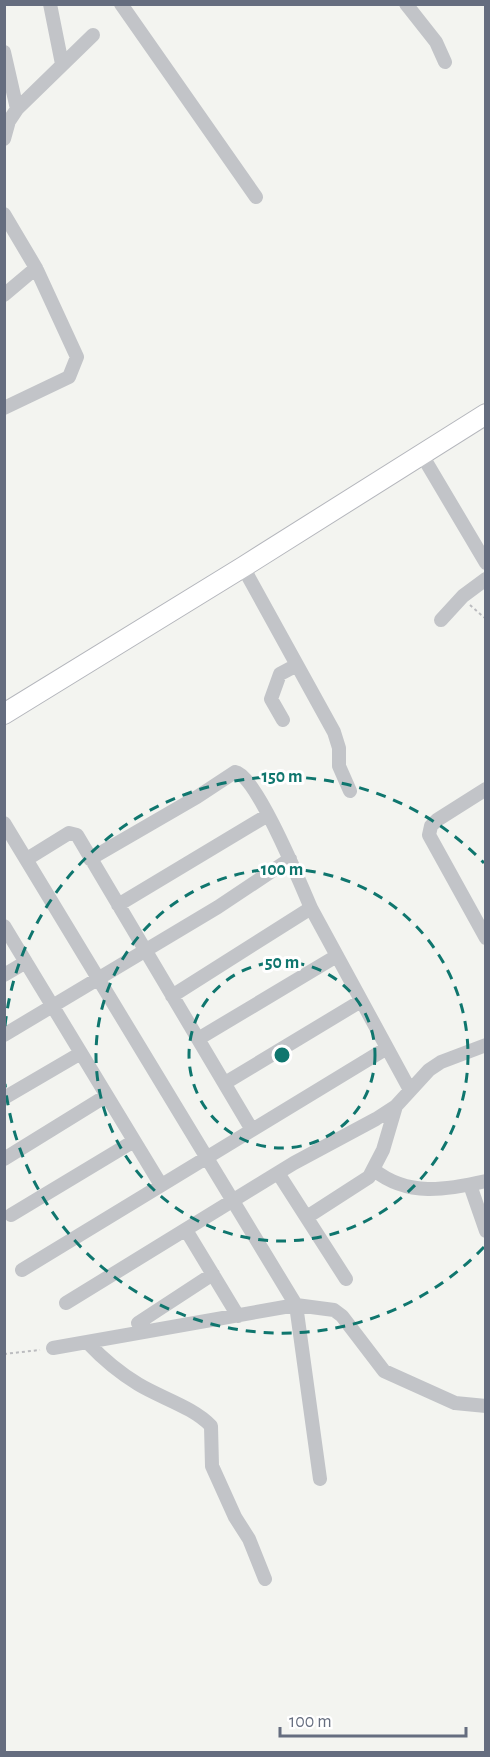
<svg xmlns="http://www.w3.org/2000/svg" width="490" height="1757" viewBox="0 0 490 1757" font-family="'Alegreya Sans',sans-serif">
  <rect width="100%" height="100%" fill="#f3f4f0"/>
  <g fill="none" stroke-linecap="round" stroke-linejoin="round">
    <g stroke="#b4b6bc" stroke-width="22">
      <path id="secondary" d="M4 714 243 567 486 414"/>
    </g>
    <path stroke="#bbbcbf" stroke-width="2" stroke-dasharray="3 3" stroke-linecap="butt" d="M470 605 486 619
      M4 1354 40 1350"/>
    <path stroke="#c2c4c8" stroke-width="14" d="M50 4 62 64
      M121 4 256 197
      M406 4 436 42 445 62
      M4 52 17 109
      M4 139 9 121 17 109 93 35
      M4 214 36 268 77 357 69 377 4 408
      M4 295 36 268
      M422 455 486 563
      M243 567 334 732 339 748V766L350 791
      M441 620 463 596 486 579
      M283 720 271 699 280 674 295 666
      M486 789 437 820 431 826 429 835 486 938
      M4 823 296 1305 320 1479
      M27 859 69 833 77 835 252 1130
      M90 859 197 797 235 772C256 775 301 885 311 908L172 996
      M118 905 268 815
      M311 908 410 1090
      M4 926 161 1185
      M4 975 26 962
      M4 1035 218 907 290 859
      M198 1039 335 957
      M225 1083 361 1001
      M4 1098 81 1053
      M4 1159 106 1096
      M374 1170C408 1197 446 1190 486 1181
      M278 1173 346 1279
      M470 1185 486 1231
      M11 1215 134 1141
      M307 1217 369 1177 383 1150 396 1106
      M186 1230 238 1316
      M22 1270 387 1048
      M66 1303 294 1163 376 1119 396 1106 429 1070 441 1062 486 1045
      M138 1323 213 1274
      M88 1343C103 1359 120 1373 138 1384 161 1398 193 1407 211 1426L212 1466 235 1517 249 1539 265 1579
      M53 1348 296 1305 334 1310 342 1316 384 1371 455 1403 486 1406"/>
    <use href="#secondary" stroke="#fff" stroke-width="20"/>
  </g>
  <g fill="none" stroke="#0f766e" stroke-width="3" stroke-dasharray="10 8">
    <circle cx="282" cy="1055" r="93"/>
    <circle cx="282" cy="1055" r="186"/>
    <path d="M484 1247A279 279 0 0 1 5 1084M5 1026A279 279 0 0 1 484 863"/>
  </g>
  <circle cx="282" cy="1055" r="9" fill="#0f766e" stroke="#fff" stroke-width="3"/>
  <g font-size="18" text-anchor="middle" font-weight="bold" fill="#0f766e" stroke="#fff" stroke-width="6" stroke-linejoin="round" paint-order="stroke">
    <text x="282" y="782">150 m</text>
    <text x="282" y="875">100 m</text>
    <text x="282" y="968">50 m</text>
  </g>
  <rect width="490" height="1757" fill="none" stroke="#656d7f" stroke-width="12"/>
  <path d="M280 1727v9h186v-9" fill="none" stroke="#656d7f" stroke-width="3"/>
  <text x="289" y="1727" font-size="18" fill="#656d7f" stroke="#ffffff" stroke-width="4.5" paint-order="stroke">100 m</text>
</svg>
